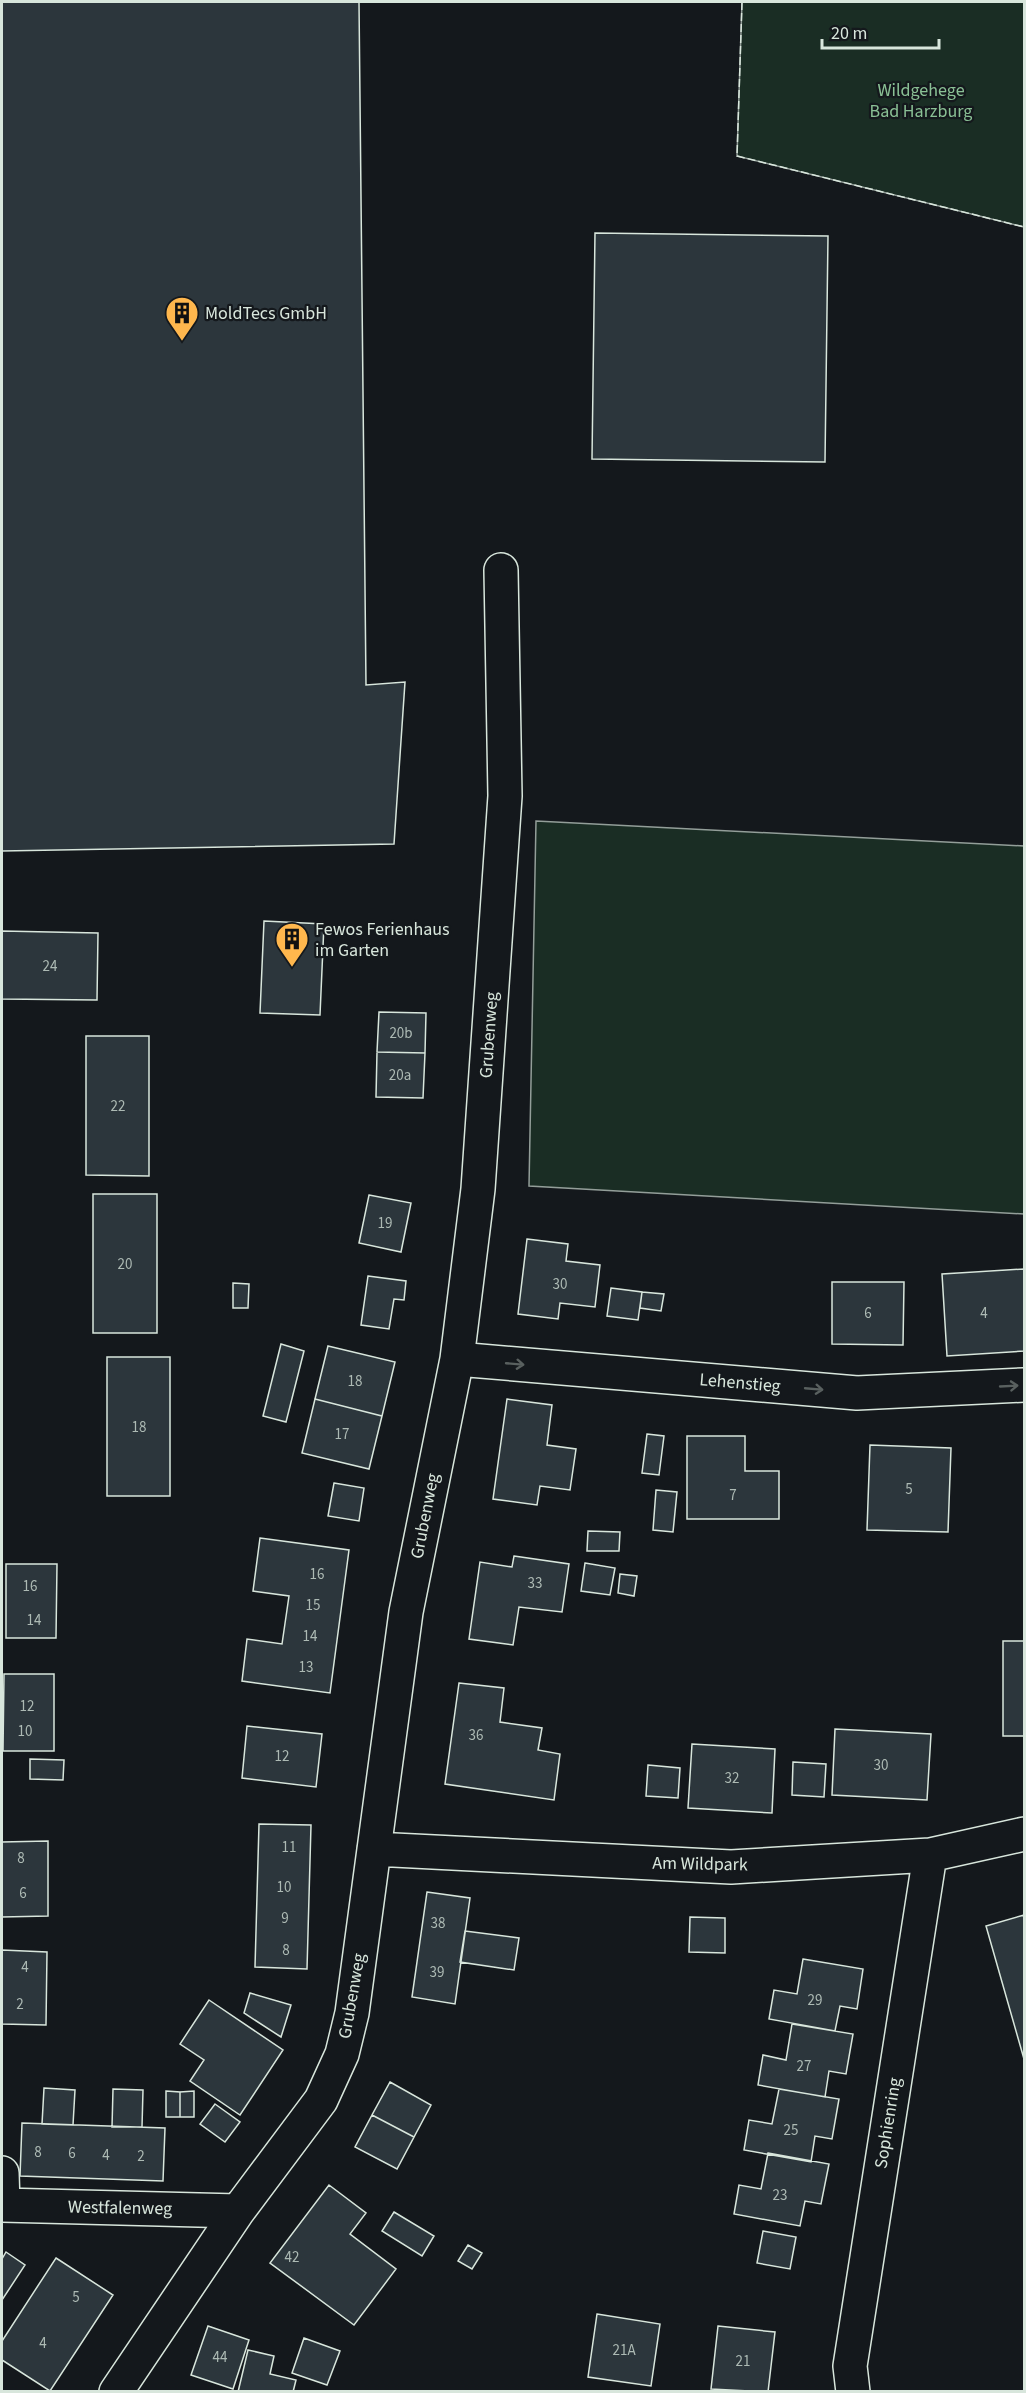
<svg xmlns="http://www.w3.org/2000/svg" width="1026" height="2393" viewBox="0 0 1026 2393" font-family="'Source Sans 3',sans-serif">
  <rect width="100%" height="100%" fill="#14181c"/>
  <path fill="#1a2d24" stroke="#939e99" stroke-width="1.5" d="M742 2H1024V227L737 156Z
    M536 821 1024 846V1214L529 1186Z"/>
  <path fill="#2c363c" stroke="#d8e6dc" stroke-width="1.5" d="M2 2H359L366 685 405 682 394 844 2 851Z
    M595 233 828 236 825 462 592 459Z
    M264 921 324 924 320 1015 260 1013Z
    M2 931 98 933 97 1000 2 999Z
    M379 1012 426 1013 425 1053 377 1052Z
    M86 1036H149V1176L86 1175Z
    M377 1052 425 1053 423 1098 376 1097Z
    M93 1194H157V1333H93Z
    M369 1195 411 1203 401 1252 359 1243Z
    M527 1239 568 1244 566 1261 600 1265 595 1307 560 1303 558 1319 518 1314Z
    M1024 1269V1351L947 1356 942 1274Z
    M368 1276 406 1281 404 1300 394 1299 389 1329 361 1325Z
    M832 1282H904L903 1345 832 1344Z
    M233 1283 249 1284 248 1308H233Z
    M611 1288 642 1292 638 1320 607 1316Z
    M642 1292 664 1294 661 1311 640 1308Z
    M281 1344 304 1351 286 1422 263 1416Z
    M328 1346 395 1362 382 1416 315 1399Z
    M107 1357H170V1496H107Z
    M315 1399 382 1416 369 1469 302 1453Z
    M507 1399 552 1405 547 1445 576 1449 570 1490 540 1486 537 1505 493 1499Z
    M647 1434 664 1436 659 1475 642 1473Z
    M687 1436H745V1471H779V1519H687Z
    M870 1445 951 1448 948 1532 867 1530Z
    M334 1483 364 1488 359 1521 328 1516Z
    M656 1490 677 1492 673 1532 653 1530Z
    M588 1531 620 1532 619 1551H587Z
    M260 1538 349 1550 330 1693 242 1681 247 1639 282 1644 289 1596 253 1591Z
    M514 1556 569 1564 562 1612 519 1607 513 1645 469 1639 480 1562 512 1567Z
    M585 1563 615 1568 610 1595 581 1591Z
    M6 1564H57L56 1638H6Z
    M620 1574 637 1576 634 1596 618 1593Z
    M1003 1641H1024V1736H1003Z
    M4 1674H54V1751H3Z
    M459 1683 504 1688 500 1722 542 1728 538 1750 560 1754 554 1800 445 1784Z
    M247 1726 322 1734 316 1787 242 1778Z
    M835 1729 931 1734 927 1800 832 1795Z
    M692 1744 775 1749 772 1813 688 1808Z
    M30 1759 64 1760 63 1780 30 1779Z
    M793 1762 826 1764 824 1797 792 1795Z
    M648 1765 680 1768 678 1798 646 1796Z
    M259 1824 311 1825 307 1969 255 1967Z
    M48 1841V1916L2 1917V1842Z
    M427 1892 470 1898 455 2004 412 1997Z
    M1024 1915V2059L986 1926Z
    M690 1917 725 1918V1953L689 1952Z
    M465 1931 519 1938 514 1970 460 1962Z
    M2 1950 47 1952 46 2025 2 2024Z
    M803 1959 863 1969 857 2009 840 2006 835 2031 769 2019 774 1990 797 1994Z
    M250 1993 291 2005 281 2037 244 2013Z
    M209 2000 283 2050 240 2115 190 2081 204 2060 180 2044Z
    M792 2024 853 2034 846 2074 829 2071 825 2097 758 2085 763 2055 786 2060Z
    M390 2082 431 2105 414 2137 372 2115Z
    M44 2088 75 2090 73 2125 42 2124Z
    M113 2089 143 2090 142 2127H112Z
    M779 2089 839 2099 832 2139 815 2136 811 2162 744 2150 749 2120 772 2124Z
    M166 2091 180 2092V2117H166Z
    M194 2091V2117H180V2092Z
    M215 2104 240 2122 225 2142 200 2124Z
    M372 2115 414 2137 397 2169 355 2147Z
    M22 2123 165 2128 163 2181 20 2176Z
    M768 2153 829 2164 821 2204 805 2201 800 2226 734 2214 739 2185 761 2189Z
    M329 2185 366 2213 350 2234 396 2269 354 2325 270 2263Z
    M394 2212 434 2236 422 2256 382 2231Z
    M763 2231 796 2237 790 2269 757 2263Z
    M468 2245 482 2253 472 2269 458 2261Z
    M6 2252 25 2265 2 2300V2259Z
    M56 2258 113 2295 50 2391 2 2360V2341Z
    M597 2314 660 2324 651 2386 588 2377Z
    M208 2326 249 2340 233 2389 191 2375Z
    M718 2326 775 2332 768 2392 711 2389Z
    M304 2338 340 2351 327 2385 292 2373Z
    M248 2350 274 2356 270 2374 296 2380 293 2392H238Z"/>
  <g fill="none" stroke-linecap="round" stroke-linejoin="round">
    <g stroke="#d8e6dc" stroke-width="36">
      <path id="street" d="M457 1359 857 1393 1024 1385
        M374 1849 731 1867 930 1855 1024 1834
        M2 2173 3 2205
        M2 2205 238 2211
        M116 2392 238 2211 321 2100 342 2054 352 2013 406 1612 457 1359 478 1189 505 796 501 570
        M853 2392 850 2366 930 1855"/>
    </g>
    <use href="#street" stroke="#14181c" stroke-width="33"/>
    <path stroke="#d8e6dc" stroke-width="1.5" stroke-dasharray="8 3" stroke-linecap="butt" d="M742 2 737 156 1024 227"/>
  </g>
  <defs><path id="oneway-shaft" d="M-6 0H5M1.5-3L5.5 0L1.5 3" fill="none" stroke-width="1.6" stroke-linecap="round" stroke-linejoin="round" transform="scale(1.5)"/></defs>
  <g stroke="#59605f">
    <use href="#oneway-shaft" transform="translate(515 1364) rotate(5)"/>
    <use href="#oneway-shaft" transform="translate(1009 1386) rotate(-3)"/>
    <use href="#oneway-shaft" transform="translate(814 1389) rotate(5)"/>
  </g>
  <defs>
    <g id="building-pin" transform="scale(1.725)"><path d="M0 17L-7.5 6A9.5 9.5 0 1 1 7.5 6Z" fill="#ffb74d" stroke="#14181c"/><path d="M-4-6H4V6H1V3H-1V6H-4ZM-2.5-4.3h1.7v1.8h-1.7ZM.8-4.3h1.7v1.8H.8ZM-2.5-1h1.7V.8h-1.7ZM.8-1h1.7V.8H.8Z" fill="#111"/></g>
  </defs>
  <g fill-rule="evenodd">
    <use href="#building-pin" x="182" y="313"/>
    <use href="#building-pin" x="292" y="939"/>
  </g>
  <g text-anchor="middle" dominant-baseline="central" stroke-width="4.5" stroke-linejoin="round" paint-order="stroke">
    <g font-size="15" fill="#adbab4">
      <text x="50" y="966">24</text>
      <text x="401" y="1033">20b</text>
      <text x="400" y="1075">20a</text>
      <text x="118" y="1106">22</text>
      <text x="385" y="1223">19</text>
      <text x="125" y="1264">20</text>
      <text x="560" y="1284">30</text>
      <text x="868" y="1313">6</text>
      <text x="984" y="1313">4</text>
      <text x="355" y="1381">18</text>
      <text x="139" y="1427">18</text>
      <text x="342" y="1434">17</text>
      <text x="909" y="1489">5</text>
      <text x="733" y="1495">7</text>
      <text x="317" y="1574">16</text>
      <text x="535" y="1583">33</text>
      <text x="30" y="1586">16</text>
      <text x="313" y="1605">15</text>
      <text x="34" y="1620">14</text>
      <text x="310" y="1636">14</text>
      <text x="306" y="1667">13</text>
      <text x="27" y="1706">12</text>
      <text x="25" y="1731">10</text>
      <text x="476" y="1735">36</text>
      <text x="282" y="1756">12</text>
      <text x="881" y="1765">30</text>
      <text x="732" y="1778">32</text>
      <text x="289" y="1847">11</text>
      <text x="21" y="1858">8</text>
      <text x="284" y="1887">10</text>
      <text x="23" y="1893">6</text>
      <text x="285" y="1918">9</text>
      <text x="438" y="1923">38</text>
      <text x="286" y="1950">8</text>
      <text x="25" y="1967">4</text>
      <text x="437" y="1972">39</text>
      <text x="815" y="2000">29</text>
      <text x="20" y="2004">2</text>
      <text x="804" y="2066">27</text>
      <text x="791" y="2130">25</text>
      <text x="38" y="2152">8</text>
      <text x="72" y="2153">6</text>
      <text x="106" y="2155">4</text>
      <text x="141" y="2156">2</text>
      <text x="780" y="2195">23</text>
      <text x="292" y="2257">42</text>
      <text x="76" y="2297">5</text>
      <text x="43" y="2343">4</text>
      <text x="624" y="2350">21A</text>
      <text x="220" y="2357">44</text>
      <text x="743" y="2361">21</text>
    </g>
    <g font-size="18" fill="#8ac095" stroke="#14181c">
      <text x="921" y="90">Wildgehege<tspan x="921" dy="21">Bad Harzburg</tspan></text>
    </g>
    <g font-size="18" fill="#d8e6dc" stroke="#14181c" text-anchor="start">
      <text x="205" y="313">MoldTecs GmbH</text>
      <text x="315" y="929">Fewos Ferienhaus<tspan x="315" dy="21">im Garten</tspan></text>
    </g>
    <g font-size="18" fill="#d8e6dc" stroke="#14181c">
      <text transform="translate(489 1035) rotate(-86)">Grubenweg</text>
      <text transform="translate(740 1383) rotate(5)">Lehenstieg</text>
      <text transform="translate(425 1516) rotate(-79)">Grubenweg</text>
      <text transform="translate(700 1864) rotate(1)">Am Wildpark</text>
      <text transform="translate(352 1996) rotate(-80)">Grubenweg</text>
      <text transform="translate(888 2123) rotate(-81)">Sophienring</text>
      <text transform="translate(120 2208) rotate(1)">Westfalenweg</text>
    </g>
  </g>
  <rect width="1026" height="2393" fill="none" stroke="#d8e6dc" stroke-width="6"/>
  <path d="M822 39v9h117v-9" fill="none" stroke="#d8e6dc" stroke-width="3"/>
  <text x="831" y="39" font-size="18" fill="#d8e6dc" stroke="#14181c" stroke-width="4.5" paint-order="stroke">20 m</text>
</svg>
